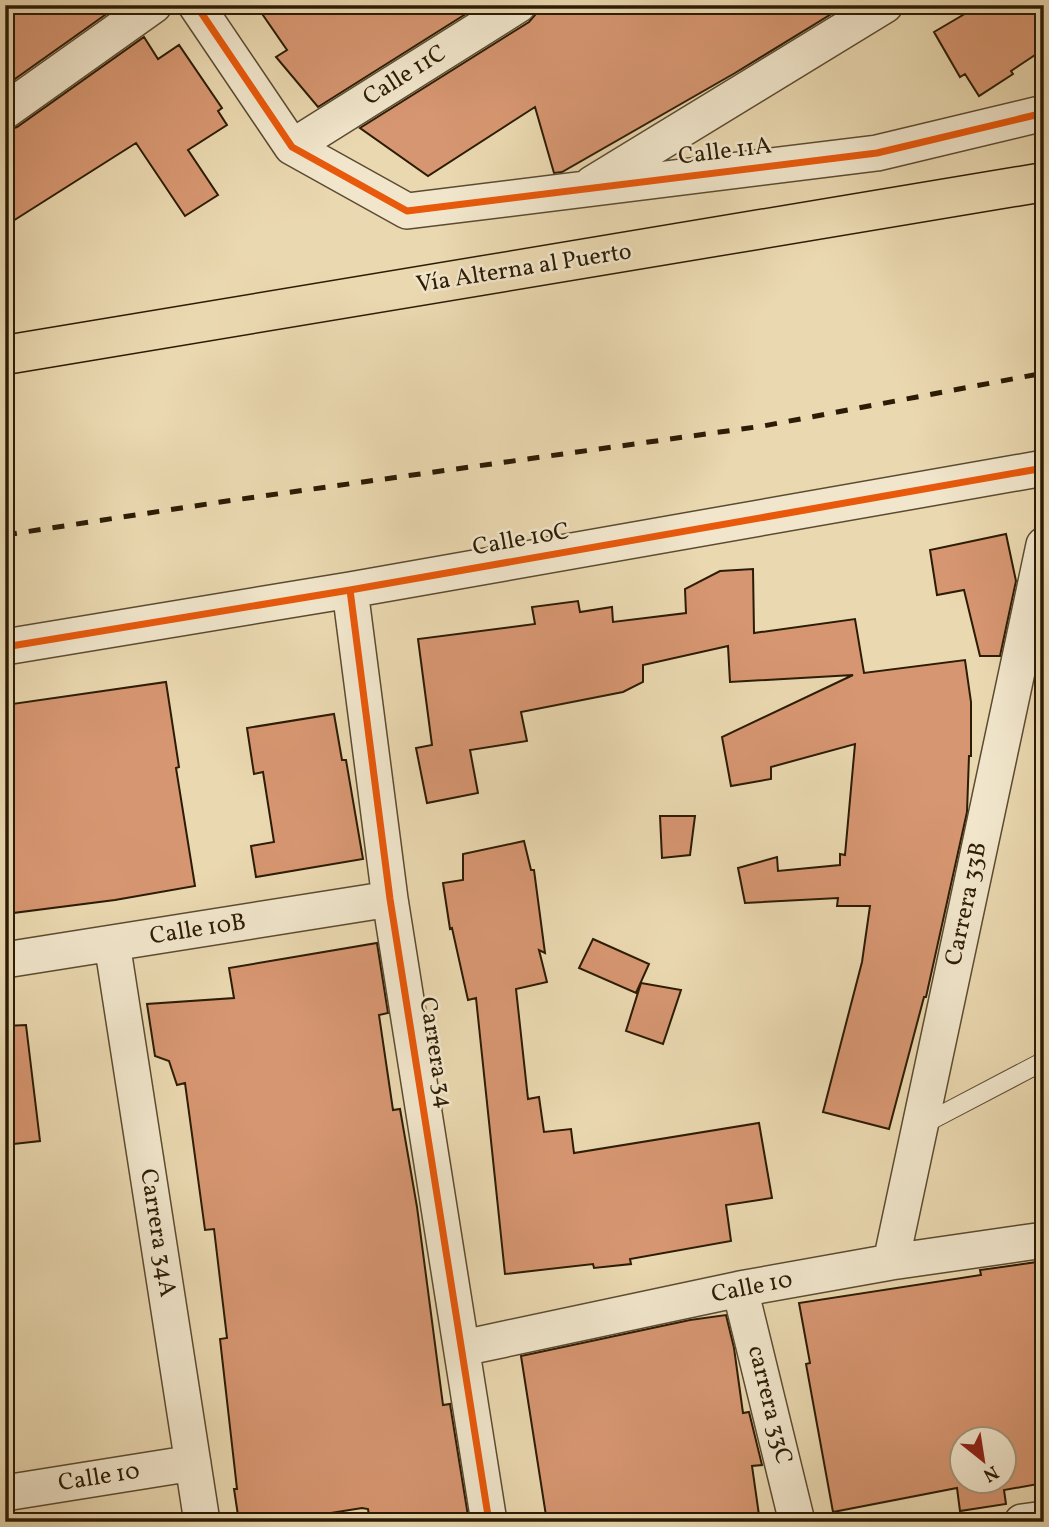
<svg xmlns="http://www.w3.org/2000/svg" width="1049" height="1527" viewBox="0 0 1049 1527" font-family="Vollkorn,serif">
  <rect width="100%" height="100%" fill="#ead8b0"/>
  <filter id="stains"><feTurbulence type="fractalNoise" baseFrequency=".00286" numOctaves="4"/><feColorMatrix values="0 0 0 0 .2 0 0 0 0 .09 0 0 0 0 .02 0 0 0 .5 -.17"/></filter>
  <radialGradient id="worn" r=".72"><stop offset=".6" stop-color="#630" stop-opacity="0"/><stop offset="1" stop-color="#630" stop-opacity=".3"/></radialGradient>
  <path fill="#d69671" stroke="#2c1c05" stroke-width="2" fill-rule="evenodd" d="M5 5H119L5 86Z
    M256 5H480L318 107 276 57 287 50Z
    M538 5H846L735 73 562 172 554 173 535 107 428 176 360 128 529 22 535 15Z
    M980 5H1044V49L1011 71 1013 74 979 96 965 74 960 77 934 32Z
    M144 37 158 59 179 45 222 108 218 111 227 125 188 150 218 195 185 216 136 143 5 226V131L17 127Z
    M1006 534 1016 581 1000 656H980L964 590 937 595 930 550Z
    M753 569 754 633 855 619 864 673 965 660 971 702V756H969L967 812 926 997H924L889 1129 823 1112 862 962 870 906H837L838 898 745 903 738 868 777 857 778 871 840 865V854L845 855 855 744 771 767V779L731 786 722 737 853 675 730 682 728 646 643 665V682L623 692 521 712 527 741 470 750 478 793 427 803 416 748 432 745 418 639 535 624 532 607 578 601 580 612 612 607 613 622 686 613 685 589 720 571Z
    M166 682 179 767 176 768 195 886 115 900 5 914V705Z
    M334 714 342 760H346L363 859 256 877 251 846 274 842 263 772 254 774 247 728Z
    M660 816H695L690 855 662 858Z
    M524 841 531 870H534L545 953 539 950 547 982 516 989 528 1099 539 1097 544 1132 571 1129 574 1153 759 1123 772 1198 726 1205 731 1241 630 1259 631 1264 594 1268 593 1264 505 1274 476 998 468 1000 452 928 450 929 443 883 463 880V854Z
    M593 939 649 964 636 993 579 968Z
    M377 943 388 1013 379 1015 393 1110 400 1109 417 1207 443 1405 450 1404 469 1522H370L368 1509 362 1508 275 1522H239L234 1489H237L220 1339 227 1338 214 1229 205 1230 185 1083 177 1085 169 1061 155 1056 147 1004 234 998 229 968Z
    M641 983 681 990 663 1044 626 1031Z
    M26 1025 40 1141 5 1145V1026Z
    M1044 1261V1483L1004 1490 1006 1504 960 1511 957 1488 833 1512 806 1364 810 1363 799 1303 981 1275 980 1270ZM962 1439H1004V1481H962Z
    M726 1315 734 1348 743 1413 749 1412 762 1465 752 1466 760 1522H547L521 1356 690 1320Z"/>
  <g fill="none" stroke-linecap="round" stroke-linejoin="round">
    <g stroke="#5c4b30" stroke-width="20">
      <path id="service" d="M920 1126 1044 1061"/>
    </g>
    <g stroke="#5c4b30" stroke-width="38">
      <path id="minor" d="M196 5 292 147 407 211 877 153 1044 113
        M5 111 154 5
        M292 147 518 5
        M592 184 885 5
        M350 590 390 899 489 1522
        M5 647 350 590 1044 468
        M112 943 202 1522
        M5 960 390 899
        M891 1262 1044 545
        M740 1289 797 1522
        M463 1348 740 1289 891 1262 1044 1240
        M5 1493 193 1463
        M1022 1522 1044 1519"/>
    </g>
    <g stroke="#2c1c05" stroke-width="41">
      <path id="primary" d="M5 355 1044 182"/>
    </g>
    <use href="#service" stroke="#f1e6cc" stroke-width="18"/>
    <use href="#minor" stroke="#f1e6cc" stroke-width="35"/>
    <use href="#primary" stroke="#ead8b0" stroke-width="38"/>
    <path stroke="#2c1c05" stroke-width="5" stroke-dasharray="12 12" stroke-linecap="butt" d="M5 535 227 501 763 426 1044 373"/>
    <g stroke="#f1e6cc" stroke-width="11">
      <path id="cycleway" d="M196 5 292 147 407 211 877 153 1044 113
        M350 590 390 899 489 1522
        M5 647 350 590 1044 468"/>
    </g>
    <use href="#cycleway" stroke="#e8590c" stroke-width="7"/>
  </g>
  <g text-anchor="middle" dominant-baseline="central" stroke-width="5" stroke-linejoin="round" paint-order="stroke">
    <g font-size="24" fill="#2c1c05" stroke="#f1e6cc">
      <text transform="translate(405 76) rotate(-32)">Calle 11C</text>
      <text transform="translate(725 152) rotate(-7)">Calle 11A</text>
      <text transform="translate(524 269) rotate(-9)">Vía Alterna al Puerto</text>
      <text transform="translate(521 540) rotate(-10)">Calle 10C</text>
      <text transform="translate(967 904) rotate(-78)">Carrera 33B</text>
      <text transform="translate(198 930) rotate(-9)">Calle 10B</text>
      <text transform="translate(435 1053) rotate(81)">Carrera 34</text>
      <text transform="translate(157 1233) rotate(81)">Carrera 34A</text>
      <text transform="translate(752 1288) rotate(-11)">Calle 10</text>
      <text transform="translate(769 1405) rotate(76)">carrera 33C</text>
      <text transform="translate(99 1478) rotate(-9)">Calle 10</text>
    </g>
  </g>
  <rect width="1049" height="1527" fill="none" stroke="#ead8b0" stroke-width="28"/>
  <rect x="7" y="7" width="1035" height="1513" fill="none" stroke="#2c1c05" stroke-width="3.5"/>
  <rect x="14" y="14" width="1021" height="1499" fill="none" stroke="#2c1c05" stroke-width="2"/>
  <g transform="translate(983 1460) rotate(150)"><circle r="33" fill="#f1e6cc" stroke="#a2957c" stroke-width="2"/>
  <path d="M0-5L12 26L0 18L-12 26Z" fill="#8f2418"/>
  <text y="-10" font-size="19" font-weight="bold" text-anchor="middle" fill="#2c1c05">N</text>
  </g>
  <rect width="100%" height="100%" filter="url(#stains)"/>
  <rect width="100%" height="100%" fill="url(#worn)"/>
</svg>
